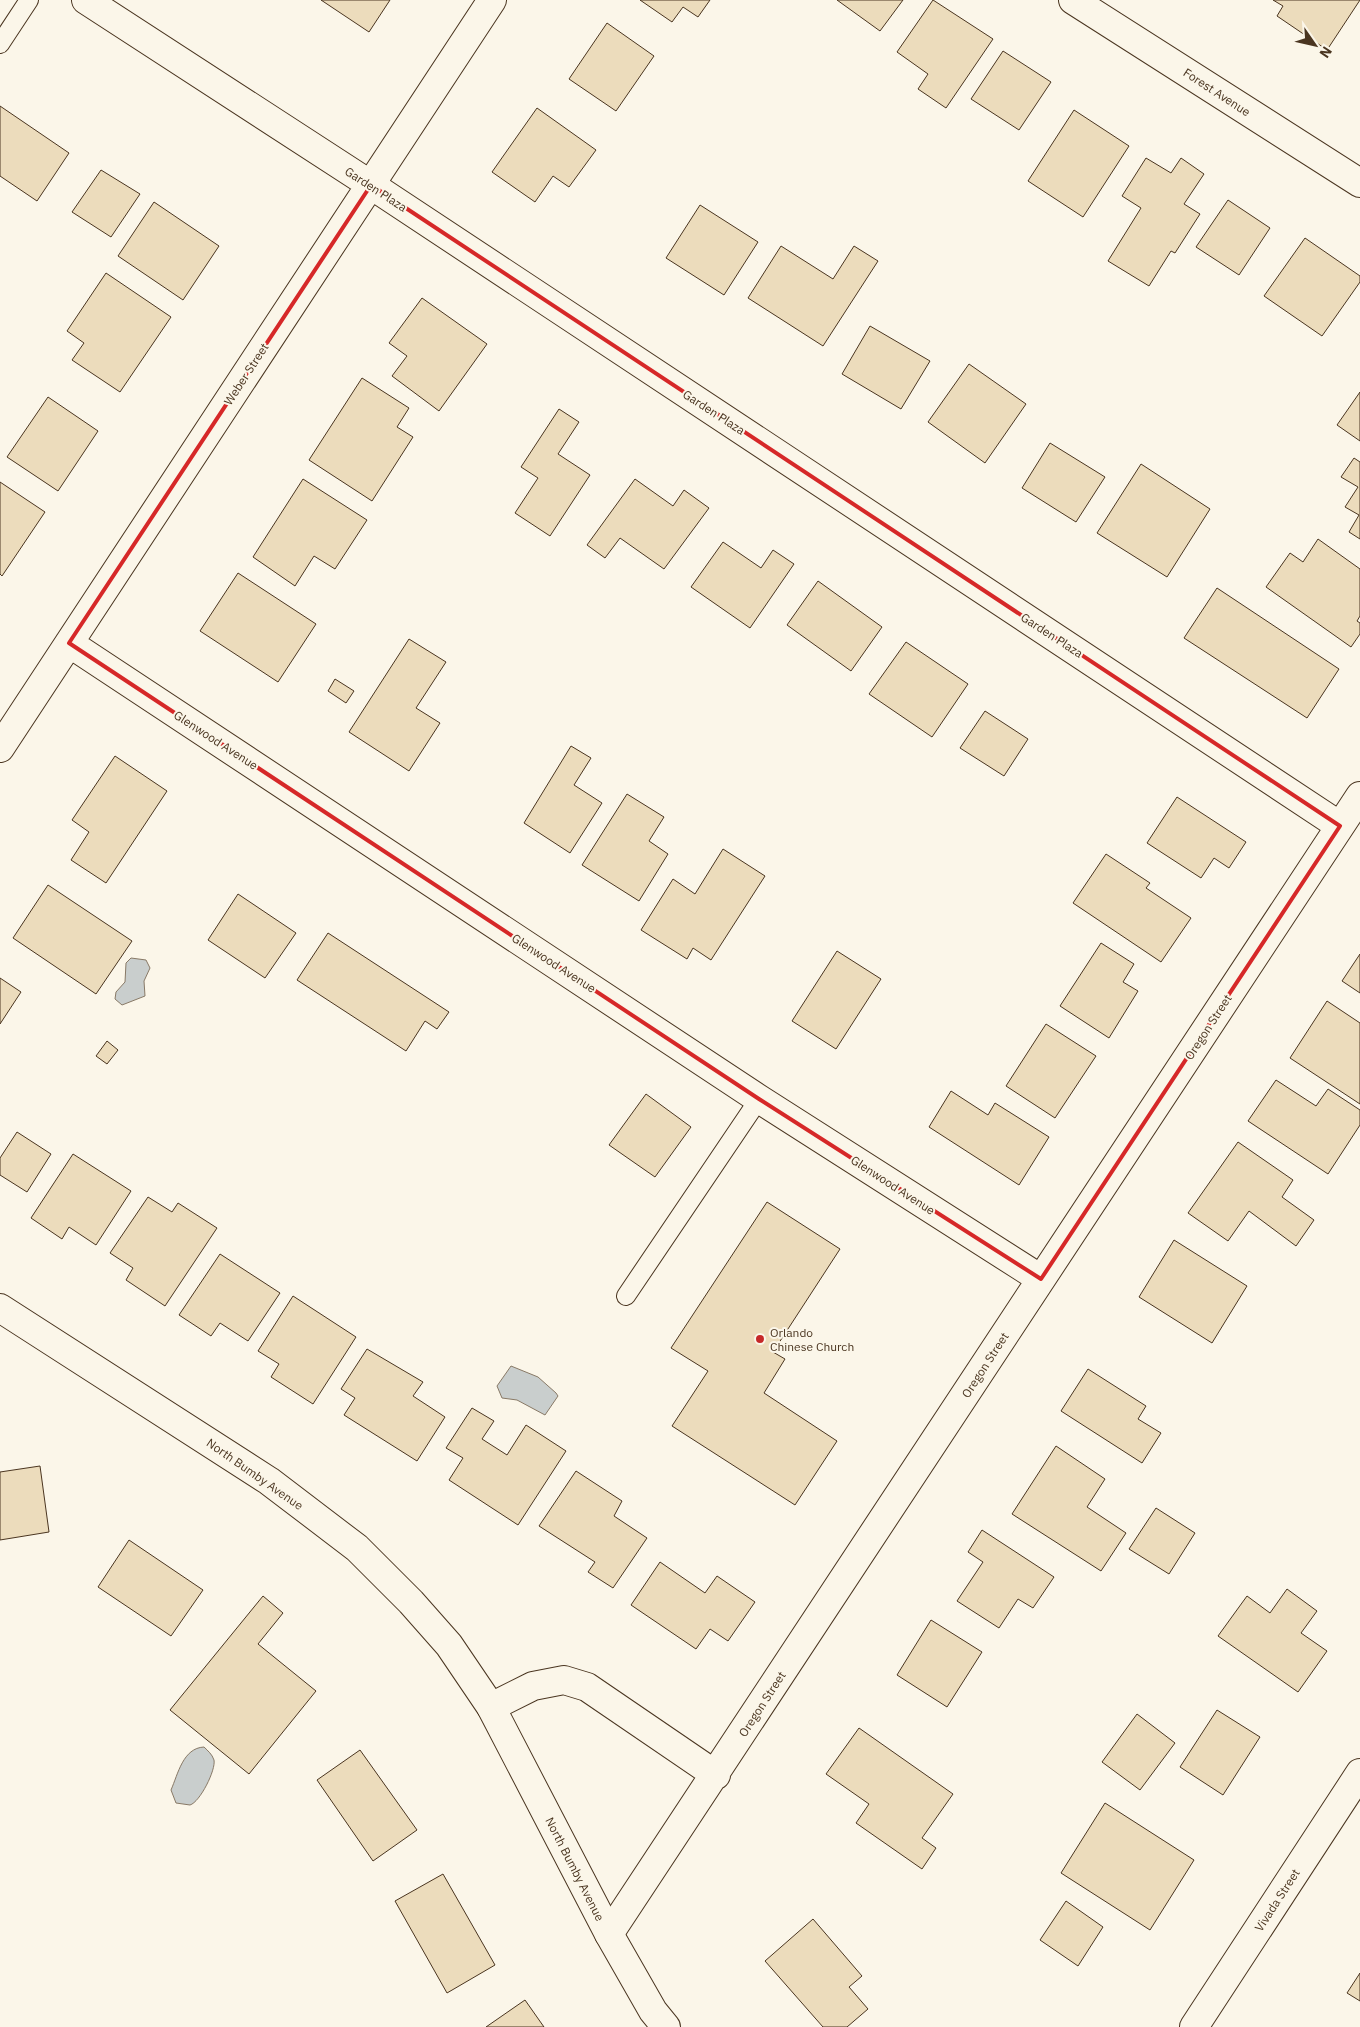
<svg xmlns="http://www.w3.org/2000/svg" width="1360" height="2027" viewBox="0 0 1360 2027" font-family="'IBM Plex Sans',sans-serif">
  <rect width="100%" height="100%" fill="#fbf6e9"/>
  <path fill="#c9cecd" stroke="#887966" d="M131 958 146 960 150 968 144 981 145 996 122 1005 115 999 116 992 125 982 126 963Z
    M511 1366 538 1377 556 1393 558 1396 545 1415 517 1400 502 1398 497 1386Z
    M204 1747C208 1751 212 1754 214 1760 216 1770 200 1802 190 1805L176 1803 171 1790C178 1774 183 1748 204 1747Z"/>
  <path fill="#ecdcbc" stroke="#4a3520" d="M321 0H390L369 32Z
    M640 0H710L698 17 683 7 672 22Z
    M837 0H903L880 31Z
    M933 0 993 39 946 108 918 89 928 74 897 52Z
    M1273 0H1360L1327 50 1277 16 1283 6Z
    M607 23 654 56 616 111 569 79Z
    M1003 51 1051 82 1019 130 971 99Z
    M0 106 69 153 37 201 0 176Z
    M537 108 596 150 569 187 553 176 535 202 492 172Z
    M1074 110 1129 146 1083 217 1028 181Z
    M1146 158 1171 173 1181 158 1204 174 1184 204 1200 214 1175 253 1171 251 1149 286 1108 261 1141 208 1122 196Z
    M101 170 140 194 111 237 72 212Z
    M1228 200 1270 228 1239 275 1196 247Z
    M154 202 219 246 183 300 118 256Z
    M700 205 758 242 724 295 666 258Z
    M1305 238 1360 276V282L1322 336 1264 296Z
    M781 246 833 279 854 246 878 261 823 346 748 298Z
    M106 273 171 317 120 392 72 360 84 343 67 331Z
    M422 298 487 344 439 411 392 376 407 356 389 343Z
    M870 326 930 361 901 409 842 374Z
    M969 364 1026 404 985 463 928 422Z
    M362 378 409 408 397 427 413 437 372 501 309 460Z
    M1360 392V441L1337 425Z
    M48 397 98 431 58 491 7 457Z
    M559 409 579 422 558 454 590 475 550 536 515 513 538 478 521 467Z
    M1050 443 1105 477 1076 522 1022 488Z
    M1354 458 1360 462V539L1349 532 1359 515 1345 507 1358 487 1341 477Z
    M1141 464 1210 509 1167 577 1097 533Z
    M303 479 367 520 335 569 314 556 295 586 253 557Z
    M635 479 673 506 684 490 709 508 664 569 620 538 605 558 587 545Z
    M0 482 45 512 2 576 0 574Z
    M1318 539 1360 569V616L1357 621 1360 623V634L1351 647 1266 587 1290 553 1303 562Z
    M723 542 761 568 773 550 794 564 750 628 691 587Z
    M238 573 316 624 278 682 200 631Z
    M818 581 882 627 851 671 787 625Z
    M1217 588 1339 669 1307 718 1184 638Z
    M409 639 446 662 416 708 440 723 409 771 349 732Z
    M906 642 968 684 932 737 869 694Z
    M335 679 354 691 346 703 328 691Z
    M985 711 1028 739 1004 776 960 748Z
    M571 746 591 758 574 785 602 803 570 853 524 823Z
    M115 756 167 791 106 883 71 860 89 832 72 820Z
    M627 794 664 817 649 841 668 854 639 901 582 865Z
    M1177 797 1246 842 1229 868 1214 858 1201 878 1147 843Z
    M723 849 765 876 711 960 693 948 687 959 641 930 673 879 695 894Z
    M1106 854 1150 883 1146 888 1191 918 1161 962 1073 903Z
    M48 885 132 941 96 994 13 938Z
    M238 894 296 933 265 978 208 940Z
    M328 933 449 1012 437 1029 425 1021 406 1051 297 980Z
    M1101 943 1134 964 1123 982 1138 991 1109 1038 1060 1006Z
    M837 951 881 979 836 1049 792 1021Z
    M1360 954V993L1342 981Z
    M0 978 21 992 0 1024Z
    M1327 1001 1360 1023V1104L1290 1058Z
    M1046 1024 1096 1056 1055 1118 1006 1086Z
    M107 1041 118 1050 107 1064 96 1056Z
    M1276 1080 1316 1106 1328 1089 1360 1110V1125L1328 1174 1248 1121Z
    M951 1091 988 1115 995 1103 1049 1137 1019 1185 929 1127Z
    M646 1094 691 1127 655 1177 609 1145Z
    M17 1132 51 1154 27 1192 0 1175V1158Z
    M1238 1142 1293 1180 1282 1197 1314 1220 1296 1246 1249 1211 1228 1241 1188 1213Z
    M73 1154 131 1191 96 1245 69 1227 62 1239 31 1218Z
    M148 1197 172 1212 178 1203 217 1228 165 1306 126 1280 133 1268 110 1253Z
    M767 1202 840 1249 773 1352 785 1359 764 1393 837 1441 795 1505 672 1426 708 1371 671 1348Z
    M1174 1240 1247 1286 1212 1343 1139 1297Z
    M220 1254 280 1293 248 1341 220 1323 211 1336 179 1315Z
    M293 1296 356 1337 313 1404 271 1377 279 1364 258 1351Z
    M367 1349 423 1382 413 1396 445 1417 417 1461 344 1415 355 1398 341 1389Z
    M1088 1369 1146 1406 1138 1419 1161 1433 1142 1463 1061 1411Z
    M472 1408 494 1421 482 1439 507 1455 526 1425 566 1451 518 1525 449 1480 463 1458 446 1448Z
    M1056 1446 1105 1479 1087 1507 1126 1533 1101 1571 1012 1514Z
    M40 1466 49 1532 0 1540V1472Z
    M576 1471 622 1501 614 1516 647 1538 613 1588 588 1572 595 1562 539 1526Z
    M1156 1508 1195 1533 1169 1574 1129 1549Z
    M982 1530 1054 1577 1033 1608 1018 1599 999 1628 957 1601 983 1562 968 1552Z
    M129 1540 203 1590 171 1636 98 1587Z
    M660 1562 705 1593 717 1576 755 1602 728 1641 710 1629 696 1649 631 1605Z
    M1287 1589 1317 1611 1301 1633 1327 1651 1298 1692 1218 1636 1247 1596 1270 1613Z
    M263 1596 283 1613 258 1644 316 1691 249 1774 170 1710Z
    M931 1620 982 1652 947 1707 897 1675Z
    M1217 1710 1260 1737 1223 1795 1180 1767Z
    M1137 1714 1175 1743 1140 1790 1102 1762Z
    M859 1728 953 1794 922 1838 936 1848 922 1869 856 1823 869 1804 826 1774Z
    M360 1750 417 1830 373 1861 317 1780Z
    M1105 1803 1194 1860 1150 1930 1061 1873Z
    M443 1874 495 1965 447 1993 395 1901Z
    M1066 1901 1103 1927 1078 1966 1040 1940Z
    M813 1919 862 1976 849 1987 868 2009 847 2027H823L765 1961Z
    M1360 1973V2001L1347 1993Z
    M525 2000 544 2027H486Z"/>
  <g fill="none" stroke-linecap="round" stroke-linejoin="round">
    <g stroke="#4a3520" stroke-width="20">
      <path id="lane" d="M0 44 29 0
        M626 1296 759 1099"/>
    </g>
    <g stroke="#4a3520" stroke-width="30">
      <path id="street" d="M86 0 371 185 1340 826
        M1073 0 1360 183
        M69 643 759 1099 1041 1279
        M0 748 492 0
        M491 1707 533 1686 564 1680 587 1687 716 1775
        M609 1934 1360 796
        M1194 2027 1360 1773"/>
    </g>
    <g stroke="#4a3520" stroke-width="30">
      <path id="secondary" d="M0 1308 269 1481 357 1548 411 1602 449 1645 491 1707 609 1934 653 2011 666 2027"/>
    </g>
    <use href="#lane" stroke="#fbf6e9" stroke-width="18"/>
    <use href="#street" stroke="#fbf6e9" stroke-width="28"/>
    <use href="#secondary" stroke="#fbf6e9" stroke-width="28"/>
  </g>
  <path fill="none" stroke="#d62828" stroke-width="4" stroke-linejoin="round" d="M371 185 1340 826 1041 1279 759 1099 69 643Z"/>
  <circle fill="#c62828" stroke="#fbf6e9" stroke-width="2" cx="760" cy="1339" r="5"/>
  <g text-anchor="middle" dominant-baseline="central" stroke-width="4" stroke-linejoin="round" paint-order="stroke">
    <g font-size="12" fill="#4a3520" stroke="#fbf6e9">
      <text transform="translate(1217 92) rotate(33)">Forest Avenue</text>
      <text transform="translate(376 189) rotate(33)">Garden Plaza</text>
      <text transform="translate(246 374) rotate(-57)">Weber Street</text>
      <text transform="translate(714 412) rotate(33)">Garden Plaza</text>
      <text transform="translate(1052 635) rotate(33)">Garden Plaza</text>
      <text transform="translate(216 740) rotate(33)">Glenwood Avenue</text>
      <text transform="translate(554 963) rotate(33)">Glenwood Avenue</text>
      <text transform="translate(1208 1027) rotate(-57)">Oregon Street</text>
      <text transform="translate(893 1185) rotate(33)">Glenwood Avenue</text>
      <text transform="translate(985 1365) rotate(-57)">Oregon Street</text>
      <text transform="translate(255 1474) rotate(35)">North Bumby Avenue</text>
      <text transform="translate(762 1704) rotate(-57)">Oregon Street</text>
      <text transform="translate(575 1869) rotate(63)">North Bumby Avenue</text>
      <text transform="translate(1277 1900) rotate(-57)">Vivada Street</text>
    </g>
    <g font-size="12" fill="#4a3520" stroke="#fbf6e9" text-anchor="start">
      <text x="770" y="1332">Orlando<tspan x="770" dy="14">Chinese Church</tspan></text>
    </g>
  </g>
  <g transform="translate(1315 45) rotate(124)" stroke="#fbf6e9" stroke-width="4" paint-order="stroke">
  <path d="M0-4L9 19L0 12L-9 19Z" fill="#4a3520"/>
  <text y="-8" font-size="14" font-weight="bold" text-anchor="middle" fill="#4a3520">N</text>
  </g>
</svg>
